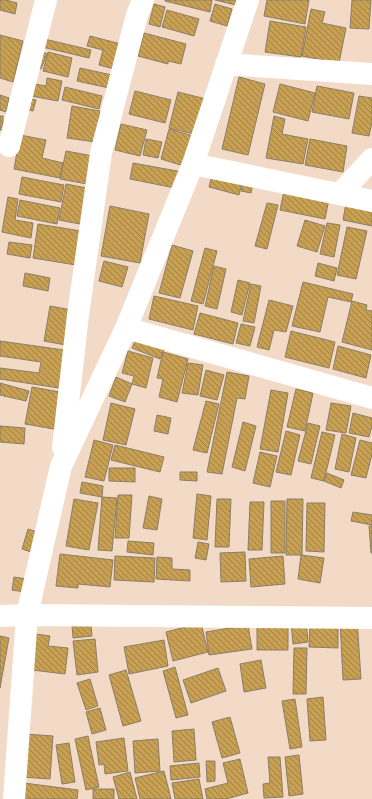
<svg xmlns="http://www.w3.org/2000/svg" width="372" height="799" viewBox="0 0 372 799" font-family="'Public Sans',sans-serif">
  <defs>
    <pattern id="building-back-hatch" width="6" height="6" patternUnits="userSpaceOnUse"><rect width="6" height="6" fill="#c7a053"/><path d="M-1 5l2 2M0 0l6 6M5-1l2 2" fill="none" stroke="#a28244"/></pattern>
  </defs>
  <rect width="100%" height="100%" fill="#f3dac6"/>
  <path fill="url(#building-back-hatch)" stroke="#8b7e66" d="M0 0H6L17 3 15 14 0 10Z
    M165 0H212L210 12 165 1Z
    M215 0H241L240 6Z
    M267 0H309L305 24 264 16Z
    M352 0H371L369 29 350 28Z
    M154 4 165 7 160 27 149 24Z
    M215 4 232 9 227 26 210 21Z
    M311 9 325 12 322 23 346 28 339 63 302 56Z
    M167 10 199 19 194 36 162 27Z
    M270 21 306 27 301 57 265 52Z
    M144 33 186 44 181 64 168 61V64L138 56Z
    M0 35 23 41 13 82 0 78Z
    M90 36 125 45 118 70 99 65 103 50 87 46Z
    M40 38 91 50 89 58 38 46Z
    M38 50 47 54 41 69 32 65Z
    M48 52 72 58 68 77 43 71Z
    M80 68 112 75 109 88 77 81Z
    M239 77 265 84 248 155 222 149Z
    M47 78 62 81 58 101 26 95 28 83 46 86Z
    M280 84 315 93 308 121 273 112Z
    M317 86 354 93 349 119 312 112Z
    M65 87 102 96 99 109 62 100Z
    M135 91 171 100 165 123 129 114Z
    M178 92 206 99 197 135 169 128Z
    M0 95 9 98 6 112 0 110Z
    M359 96 372 98V122L369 136 352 133Z
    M23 97 36 100 33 111 21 108Z
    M72 106 100 111 95 142 67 138Z
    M0 116H3V130H0Z
    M274 116 285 119 282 134 308 139 303 164 266 158Z
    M121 124 147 130 140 156 115 150Z
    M169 129 196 137 187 167 161 159Z
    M20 135 46 140 42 158 63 163 60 178 14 169Z
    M146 139 162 142 158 158 143 155Z
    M310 139 347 146 343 172 305 165Z
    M66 151 93 156 87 184 60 179Z
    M133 163 188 173 185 190 130 179Z
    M213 171 243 178 239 195 209 187Z
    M245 176 254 178 251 193 241 191Z
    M22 177 64 185 61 202 19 194Z
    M66 184 92 189 85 225 59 220Z
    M285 186 330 194 325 219 280 210Z
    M8 197 18 199 15 220 33 223 31 238 2 232Z
    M347 197 372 202V226L343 220Z
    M20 200 60 208 57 224 17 216Z
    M267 203 278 205 267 249 255 246Z
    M110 206 149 214 140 263 101 256Z
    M305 220 325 226 317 252 297 246Z
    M327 223 340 225 334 257 320 254Z
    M38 224 81 231 76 265 33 258Z
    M347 227 367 231 356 279 337 275Z
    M9 242 32 245 30 258 7 254Z
    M172 245 193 251 180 298 159 293Z
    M205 248 217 251 203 304 191 301Z
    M104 261 128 267 122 287 99 281Z
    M318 263 337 268 334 281 315 276Z
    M214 266 226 269 217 309 205 306Z
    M25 273 50 278 48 291 23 286Z
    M238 280 250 283 242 315 231 312Z
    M303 282 353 294 351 302 328 297 320 332 292 326Z
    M251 284 261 286 254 323 243 321Z
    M154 296 198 306 193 330 149 319Z
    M269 300 293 306 286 332 274 330 269 350 257 347Z
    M352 301 367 305 366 310 372 311V350L342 342Z
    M50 306 77 311 71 346 44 341Z
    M200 313 238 323 233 344 194 334Z
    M241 324 255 327 250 346 236 343Z
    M291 331 335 342 329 368 285 357Z
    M137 337 165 348 160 359 132 348Z
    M0 341 64 350 59 388 0 379V368L39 373 41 362 0 356Z
    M338 346 371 355 366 378 333 369Z
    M128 351 153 358 146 388 132 384 134 376 122 373Z
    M163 352 188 359 177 402 159 397 163 379 157 378Z
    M188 363 203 365 198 395 182 393Z
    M206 370 224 375 217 400 200 396Z
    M227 372 249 376 245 399 237 398 222 474 207 472Z
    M116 377 132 384 125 402 109 396Z
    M0 383 29 391 26 401 0 395Z
    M32 387 60 392 54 429 25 424Z
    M296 389 313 393 305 431 287 427Z
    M271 390 288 393 278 452 260 449Z
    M206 401 219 404 207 453 193 450Z
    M111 403 135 409 126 445 103 440Z
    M331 403 351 406 346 433 326 430Z
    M353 413 372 418V426L369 437 349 433Z
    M157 415 171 418 168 434 154 431Z
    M243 422 256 426 245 471 232 467Z
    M308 423 320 426 311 464 298 461Z
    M0 426 25 428 24 444 0 442Z
    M286 431 300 435 291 475 276 472Z
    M322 432 335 435 324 481 311 478Z
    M342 434 356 438 349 472 335 469Z
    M94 440 113 445 104 481 85 477Z
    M360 440 372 443V454L366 478 351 475Z
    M115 445 164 457 160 472 111 460Z
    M260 452 277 456 270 487 253 483Z
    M109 468H135V482L109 481Z
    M180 472H197V481L180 480Z
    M327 473 344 480 341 488 324 481Z
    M82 482 103 486 102 497 80 493Z
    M197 494 211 496 207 540 193 538Z
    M118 495H132L129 538H115Z
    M149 496 162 499 157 530 143 528Z
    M102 497 117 498 112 551 98 550Z
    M74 499 98 503 89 550 66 546Z
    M217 499H231L229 547H215Z
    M287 499H303L302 555H286Z
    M271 501H285V553H271Z
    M250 502H264L262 550H248Z
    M307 503H325L324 552 306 551Z
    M353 512 372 515V525L351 521Z
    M369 526H372V553H371Z
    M28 529 37 532 31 552 22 549Z
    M128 541 154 543 153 555 127 552Z
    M198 542 209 544 206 560 195 558Z
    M245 552 246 581 221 582 220 553Z
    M60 554 113 560 110 587 78 584V588L56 586Z
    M301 555 324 558 320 583 298 579Z
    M115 556 155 558 154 582 114 580Z
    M283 556 285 584 251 587 249 559Z
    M157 557 172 558V569L190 570V581L156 579Z
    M14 577 27 579 25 592 12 590Z
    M357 619 361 679 343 680 340 620Z
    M306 620 308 642 293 644 291 622Z
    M257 621H288V650H257Z
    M310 622 338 623V648L309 647Z
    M201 623 208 652 173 661 166 632Z
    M72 625H91L92 636 73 638Z
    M248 625 252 649 209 655 206 632Z
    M36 634 50 636 48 646 68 648 65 674 32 670Z
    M0 636 9 638 0 688Z
    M95 639 98 672 77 675 73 641Z
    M164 640 168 666 129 674 124 647Z
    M294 648H307L306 694H293Z
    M261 660 266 688 244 692 240 664Z
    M175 667 188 715 176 718 163 671Z
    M218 668 226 691 191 703 183 680Z
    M126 670 141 721 123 726 109 675Z
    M90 679 98 706 86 710 77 683Z
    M323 697 326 740 310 741 307 699Z
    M295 699 302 747 290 749 282 701Z
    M100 708 106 730 92 734 86 712Z
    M230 717 240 753 222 758 212 722Z
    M194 729 196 760 174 762 172 731Z
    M25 734 53 736 50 779 22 777Z
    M88 736 99 787 86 790 75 739Z
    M124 738 128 771 105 774 104 764 99 765 96 742Z
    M158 739 160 771 135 773 133 741Z
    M69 743 75 782 62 784 56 745Z
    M299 755 303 794 289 796 285 757Z
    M268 757H280L283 797 264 798 263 784 270 783Z
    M240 759 248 793 226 799H207L205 789 228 783 223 763Z
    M206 761H215V781L207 782Z
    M199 763 200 777 171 780 170 766Z
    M164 771 171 799H140L135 778Z
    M130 772 137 799H119L113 777Z
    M199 779 203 799H175L172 783Z
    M24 783 78 790 77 799H22Z
    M93 789H114V799H93Z"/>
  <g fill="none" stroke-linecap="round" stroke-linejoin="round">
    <path stroke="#fff" stroke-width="22" d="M226 64 372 74
      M9 146 46 0
      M193 164 372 201
      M340 194 372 159
      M126 328 372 398
      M63 447 78 315 101 153 137 15 143 0
      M0 616 27 615 372 618
      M14 799 27 615 61 466 126 328 193 164 248 0"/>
  </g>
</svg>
